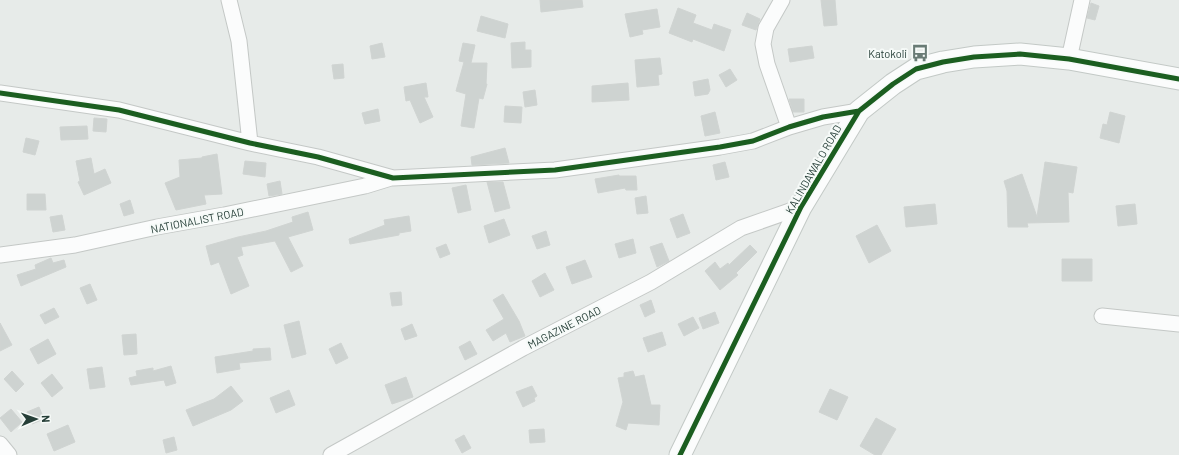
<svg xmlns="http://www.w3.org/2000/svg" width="1179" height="455" viewBox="0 0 1179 455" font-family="Barlow,sans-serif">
  <rect width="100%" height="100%" fill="#e7ebe9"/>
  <path fill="#ced3d1" stroke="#d0d4d2" d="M540 0H582L583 7 541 12Z
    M821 0H835L837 25 824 26Z
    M1091 3 1099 6 1095 20 1087 18Z
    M678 8 696 15 693 23 712 30 714 24 731 30 724 51 693 39 692 42 669 33Z
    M657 9 660 27 642 30 643 34 630 37 625 14Z
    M747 13 760 19 756 30 742 25Z
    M481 16 508 24 505 38 477 31Z
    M525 42V50H531V67L512 68 511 43Z
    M382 43 385 57 372 59 370 46Z
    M463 43 475 45 471 63H487L486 84H487L483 99 479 98 474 128 461 126 466 94 456 91 464 62 459 61Z
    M812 46 814 58 790 62 788 49Z
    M660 58 662 74 658 75 659 85 637 87 635 60Z
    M343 64 344 78 334 79 332 65Z
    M730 69 737 80 726 87 719 75Z
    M708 79 710 90 708 94 695 96 693 82Z
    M426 83 428 97H424L433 117 420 123 410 100 406 101 404 87Z
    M628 83 629 100 592 102V86Z
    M535 90 537 105 525 107 523 92Z
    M789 99H804V112H793Z
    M505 106 522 107 521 123 504 122Z
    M378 109 380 121 365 124 362 113Z
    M715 112 720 133 705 136 701 116Z
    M1110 112 1125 116 1119 143 1100 138 1103 124 1107 125Z
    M94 118 107 119 106 132 93 131Z
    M87 126 88 139 61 140 60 127Z
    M26 138 39 141 35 155 23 152Z
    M505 148 509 163 472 165 471 157Z
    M217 154 222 194 204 195 206 204 176 210 165 183 180 177 179 160 202 158V157Z
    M91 158 94 174 105 169 111 183 84 195 78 182 80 181 76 161Z
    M245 161 266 163 265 177 243 174Z
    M725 162 729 177 716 180 713 165Z
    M1045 162 1077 167 1073 193 1068 192 1069 222 1027 223 1028 227H1008L1007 191 1004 181 1022 174 1037 217Z
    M619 175V176H636L637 190H626L625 188 598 193 595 179Z
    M280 181 282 194 269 196 267 184Z
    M487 182H503L510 208 495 212Z
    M466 185 471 210 458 213 452 188Z
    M27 194H45L46 210H27Z
    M646 196 648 213 637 214 635 198Z
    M130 200 134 213 124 216 120 204Z
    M935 204 937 224 906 227 904 207Z
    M1135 204 1137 224 1118 226 1116 206Z
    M308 212 313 230 288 237 303 266 291 272 275 241 241 247 243 255 237 257 249 286 231 294 219 262 211 265 206 246 238 237 266 231 293 222 292 217Z
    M683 214 690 233 677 238 670 219Z
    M62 215 65 230 53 232 50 217Z
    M409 216 411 231 399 233V235L350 244 349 239 385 225 384 220Z
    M504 219 510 235 489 243 484 226Z
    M877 225 891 251 869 263 856 236Z
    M546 231 550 245 537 249 532 236Z
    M633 239 636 253 619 258 615 244Z
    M662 243 669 261 657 267 650 247Z
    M446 244 450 254 440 258 436 248Z
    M750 245 757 252 736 273 738 275 720 290 705 271 715 262 720 269 728 263 729 265Z
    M51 258 53 263 64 260 66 267 21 286 17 275 36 269 35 265Z
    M1062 259H1092V281H1062Z
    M585 260 592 277 572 284 566 267Z
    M545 273 554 290 540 297 532 281Z
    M90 284 97 300 87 304 80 288Z
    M401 292 402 305 392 306 390 293Z
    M503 294 519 321 525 336 510 342 506 333 493 341 486 330 504 319 493 300Z
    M651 300 655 312 645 317 640 305Z
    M54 308 59 317 45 324 40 315Z
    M715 312 719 323 703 329 699 318Z
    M693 317 699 328 684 336 678 324Z
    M299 321 306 354 292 358 284 325Z
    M0 323 12 345 0 351Z
    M412 324 417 336 405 340 401 329Z
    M662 332 666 345 648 352 643 338Z
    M136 334 137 354 124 355 122 335Z
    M48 339 56 354 38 364 30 349Z
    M470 341 477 354 465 360 459 347Z
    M341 343 348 358 336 364 329 349Z
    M270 348 271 360 239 363 240 369 217 373 215 357 253 351V349Z
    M171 366 176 383 166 386 164 380 131 385 129 378 137 376 136 371 153 368V371Z
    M102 367 105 387 90 389 87 369Z
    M12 371 24 384 16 392 4 379Z
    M633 371 635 377 644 375 651 405H660L659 425 628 423 626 430 616 426 623 402 618 378 624 377V373Z
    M52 374 63 388 52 397 41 383Z
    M406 377 413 397 392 404 385 385Z
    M231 386 243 401 231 410 193 426 186 410 214 399Z
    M532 386 537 396 534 398 535 401 523 407 516 392Z
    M830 389 848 397 837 420 819 412Z
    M289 390 295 405 276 413 270 398Z
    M39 407 44 419 32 424 27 412Z
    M11 409 22 422 11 432 0 418Z
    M876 418 896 429 881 455H875L860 446Z
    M68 425 75 442 54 451 47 434Z
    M544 429 545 442 530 443 529 430Z
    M464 435 471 448 462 453 455 440Z
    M174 437 177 450 166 453 163 440Z"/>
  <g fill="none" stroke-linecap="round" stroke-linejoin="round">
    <g stroke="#c4c8c6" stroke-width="17">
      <path id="street" d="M229 0 239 41 250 143
        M782 0 766 28 763 44 767 64 789 127
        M1069 59 1082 0
        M0 93 119 110 250 143 318 157 393 178 555 170 720 147 753 141 789 127 823 117 859 111
        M0 255 75 245 157 227 224 215 365 186 391 178
        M1102 316 1179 324
        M0 444 9 455
        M331 455 523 348 651 282 741 228 801 207"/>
    </g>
    <g stroke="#c3c9c6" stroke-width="23">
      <path id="secondary" d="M680 455 801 207 859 111 893 84 916 69 943 62 974 57 1020 54 1069 59 1179 79"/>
    </g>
    <use href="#street" stroke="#fbfcfc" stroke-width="15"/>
    <use href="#secondary" stroke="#fbfcfc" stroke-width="21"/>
    <g stroke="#f6faf8" stroke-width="8">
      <path id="cycleway" d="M0 93 119 110 250 143 318 157 393 178 555 170 720 147 753 141 789 127 823 117 859 111
        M680 455 801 207 859 111 893 84 916 69 943 62 974 57 1020 54 1069 59 1179 79"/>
    </g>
    <use href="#cycleway" stroke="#1b5e20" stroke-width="5"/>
  </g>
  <defs>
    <g id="bus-bare" transform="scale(1.38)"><path d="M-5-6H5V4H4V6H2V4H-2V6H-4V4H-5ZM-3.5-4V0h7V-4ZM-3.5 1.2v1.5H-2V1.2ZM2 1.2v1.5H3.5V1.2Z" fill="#697b75" stroke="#f6faf8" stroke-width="2.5" paint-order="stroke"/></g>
  </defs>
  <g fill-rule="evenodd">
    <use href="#bus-bare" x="920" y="53"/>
  </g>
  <g text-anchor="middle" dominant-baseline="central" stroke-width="4" stroke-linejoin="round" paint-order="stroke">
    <g font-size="11" fill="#253e37" stroke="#f6faf8" text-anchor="end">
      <text x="907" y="53">Katokoli</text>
    </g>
    <g font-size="11" fill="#253e37" stroke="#f6faf8">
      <text transform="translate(813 169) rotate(-60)">KALINDAWALO ROAD</text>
      <text transform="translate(197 220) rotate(-11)">NATIONALIST ROAD</text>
      <text transform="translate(564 327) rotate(-27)">MAGAZINE ROAD</text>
    </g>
  </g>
  <g transform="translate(36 419) rotate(88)" stroke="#f6faf8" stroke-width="3" paint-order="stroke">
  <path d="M0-3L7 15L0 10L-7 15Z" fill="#253e37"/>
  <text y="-6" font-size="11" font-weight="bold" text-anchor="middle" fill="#253e37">N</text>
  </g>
</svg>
